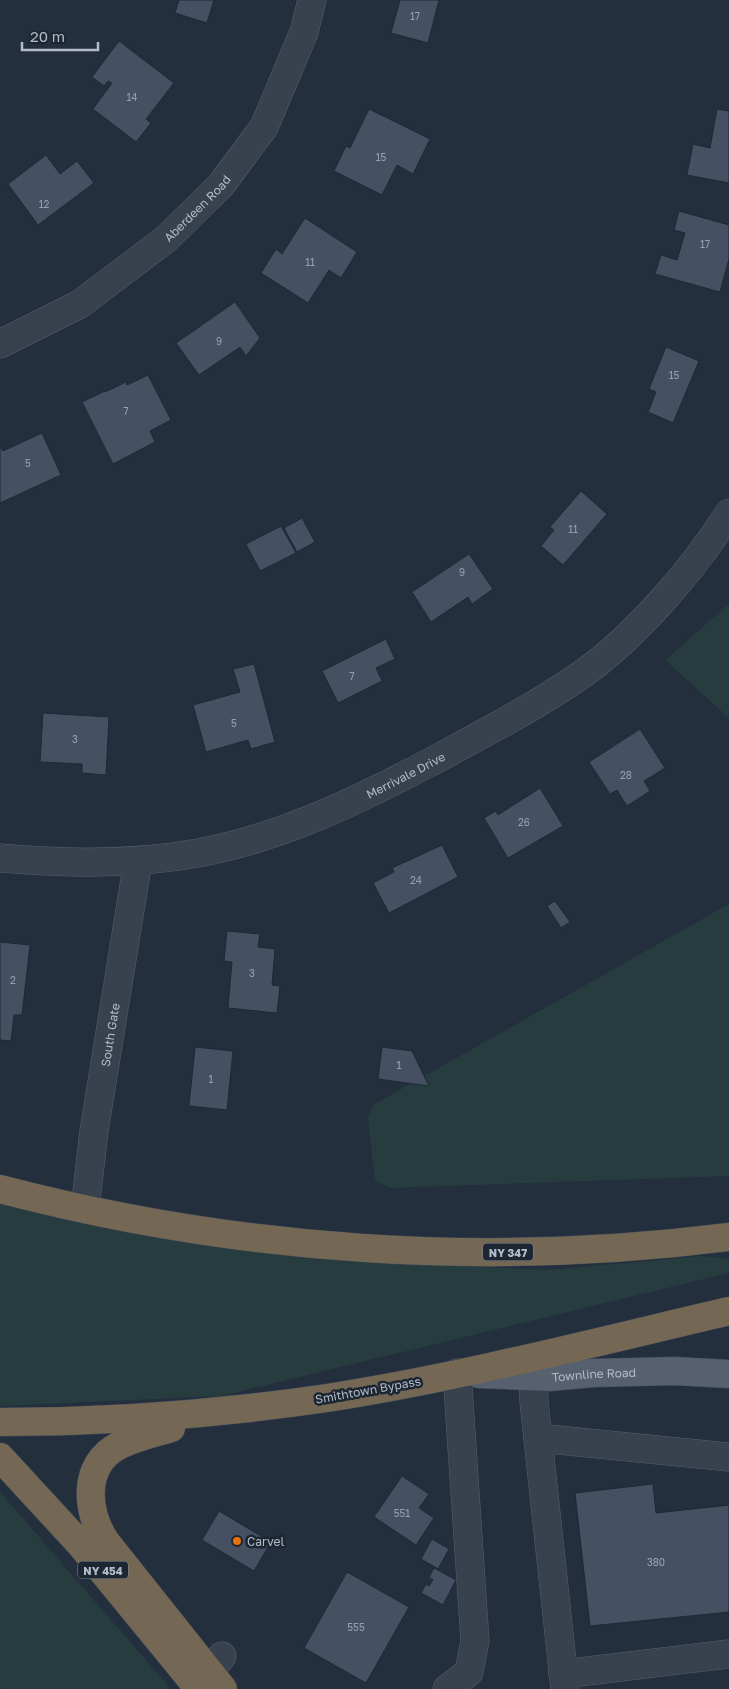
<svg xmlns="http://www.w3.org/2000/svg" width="729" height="1689" viewBox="0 0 729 1689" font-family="'Golos Text',sans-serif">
  <rect width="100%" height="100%" fill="#242f3e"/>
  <path fill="#263c3f" d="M729 604V718L665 660Z
    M729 904V1176L389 1188 375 1180 368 1118 373 1105Z
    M0 1203 75 1221 312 1259 548 1270 703 1256 729 1259V1273L221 1396 0 1406Z
    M0 1492 171 1689H3L0 1687Z"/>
  <path fill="#455162" stroke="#1f2835" d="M179 0H214L207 23 175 13Z
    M400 0H439L428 43 391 33Z
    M119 41 174 83 146 119 151 123 136 142 93 109 112 83 108 81 104 86 92 77Z
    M369 109 430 139 413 174 397 165 382 195 334 171 346 146 350 148Z
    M717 109 729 111V183L687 175 693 144 710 148Z
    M46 155 60 174 77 161 94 183 38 225 8 184Z
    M679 211 729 225V259L720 292 655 274 661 255 677 260 685 233 674 230Z
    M305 218 357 252 341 278 329 270 308 303 261 273 276 249 282 254Z
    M235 302 260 338 246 356 240 347 199 375 176 343Z
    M666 347 699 361 673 423 648 412 656 392 649 389Z
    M148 375 171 420 150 431 155 442 113 464 82 402 105 391V392L126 382 127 385Z
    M42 433 61 475 0 503V446L3 451Z
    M581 491 607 514 563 565 541 546 554 530 550 527Z
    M302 518 315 542 297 552 284 528Z
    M281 526 296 553 260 571 246 544Z
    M469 554 493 589 472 604 468 597 431 622 412 592Z
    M386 639 395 659 376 668 382 681 338 703 322 671Z
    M254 664 275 742 251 749 248 740 206 752 193 705 240 692 233 669Z
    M43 713 109 717 106 775 82 773V764L40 762Z
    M640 729 665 768 644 781 650 791 627 806 617 790 610 794 589 762Z
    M540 788 563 826 508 858 484 818 496 811 498 815Z
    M442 845 458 877 389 913 373 883 394 872 392 868Z
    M555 901 570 922 561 928 547 906Z
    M227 931 260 934 258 947 275 949 272 985 280 986 277 1013 228 1008 232 962 224 961Z
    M0 942 30 945 22 1015H14L11 1041 0 1040Z
    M195 1047 233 1051 227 1110 189 1106Z
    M382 1047 412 1051 429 1086 378 1079Z
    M402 1476 429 1494 419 1508 434 1518 416 1545 374 1517Z
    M653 1484 656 1513 729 1505V1612L590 1626 575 1493Z
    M219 1511 271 1542 254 1571 202 1540Z
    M432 1539 449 1549 438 1569 421 1559Z
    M434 1568 456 1580 443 1605 421 1593 426 1584 429 1586 433 1580 429 1577Z
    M347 1572 409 1607 366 1683 304 1648Z"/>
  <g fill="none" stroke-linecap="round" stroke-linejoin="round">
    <g stroke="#565f6c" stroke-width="29">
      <g id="minor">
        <path id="s1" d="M0 344 80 304 166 239 221 185 264 127 304 32 312 0"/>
        <path id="s2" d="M0 858C66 864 132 865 198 853 279 838 355 802 427 764 479 736 532 709 581 675 634 638 695 568 729 513"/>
        <path id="s3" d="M85 1209 94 1131 138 861"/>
        <path d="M533 1376 534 1402 565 1689"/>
        <path d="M538 1438 729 1457"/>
        <path d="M209 1672 222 1656"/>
        <path d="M563 1674 729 1654"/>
        <path d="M447 1689 469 1672 475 1641 457 1373"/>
      </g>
    </g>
    <g stroke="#414a57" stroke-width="29">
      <g id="major">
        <path id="s4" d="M479 1374 549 1377 594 1373 674 1371 729 1374"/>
      </g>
    </g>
    <g stroke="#434c59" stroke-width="29">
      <path id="highway" d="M0 1189C237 1251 486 1268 729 1237
        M0 1422C110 1422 218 1414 327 1398 462 1377 596 1342 729 1311
        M171 1428C154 1433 136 1437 120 1445 81 1464 86 1512 106 1542L223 1689
        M0 1457 81 1545 199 1689"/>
    </g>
    <use href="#minor" stroke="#38414e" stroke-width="28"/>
    <use href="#major" stroke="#56606e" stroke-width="28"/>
    <use href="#highway" stroke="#746855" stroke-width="28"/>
  </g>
  <circle fill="#e8710a" stroke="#1d2633" stroke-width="2" cx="237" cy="1541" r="5"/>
  <g text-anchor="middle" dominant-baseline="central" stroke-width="5" stroke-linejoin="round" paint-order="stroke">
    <g font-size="10" fill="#98a1af">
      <text x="415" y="16">17</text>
      <text x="132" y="97">14</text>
      <text x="381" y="157">15</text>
      <text x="44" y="204">12</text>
      <text x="705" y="244">17</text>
      <text x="310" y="262">11</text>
      <text x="219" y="341">9</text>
      <text x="674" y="375">15</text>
      <text x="126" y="411">7</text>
      <text x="28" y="463">5</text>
      <text x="573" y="529">11</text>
      <text x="462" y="572">9</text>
      <text x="352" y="676">7</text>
      <text x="234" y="723">5</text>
      <text x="75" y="739">3</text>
      <text x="626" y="775">28</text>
      <text x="524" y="822">26</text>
      <text x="416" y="880">24</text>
      <text x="252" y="973">3</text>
      <text x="13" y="980">2</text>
      <text x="399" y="1065">1</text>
      <text x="211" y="1079">1</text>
      <text x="402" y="1513">551</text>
      <text x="656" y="1562">380</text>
      <text x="356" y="1627">555</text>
    </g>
    <g fill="#1d2633" stroke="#878f9c" stroke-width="1">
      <rect x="483" y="1243.5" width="50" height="17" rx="4"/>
      <rect x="78" y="1561.5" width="50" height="17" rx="4"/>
    </g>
    <g font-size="11" font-weight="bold" fill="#b4bcc9">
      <text x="508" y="1252">NY 347</text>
      <text x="103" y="1570">NY 454</text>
    </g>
    <g font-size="12" fill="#b4bcc9" stroke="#1d2633">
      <text stroke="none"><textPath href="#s1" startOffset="241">Aberdeen Road</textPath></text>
      <text stroke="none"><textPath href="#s2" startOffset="421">Merrivale Drive</textPath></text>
      <text stroke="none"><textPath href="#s3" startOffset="176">South Gate</textPath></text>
      <text stroke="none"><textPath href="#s4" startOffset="115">Townline Road</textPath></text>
      <text transform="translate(368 1390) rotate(-10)">Smithtown Bypass</text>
    </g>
    <g font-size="12" fill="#b4bcc9" stroke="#1d2633" text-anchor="start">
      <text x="247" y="1541">Carvel</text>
    </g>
  </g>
  <path d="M22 42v8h76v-8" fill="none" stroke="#b4bcc9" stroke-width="2.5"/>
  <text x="30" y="42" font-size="15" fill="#b4bcc9" stroke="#1d2633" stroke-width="4" paint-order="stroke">20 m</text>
</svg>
